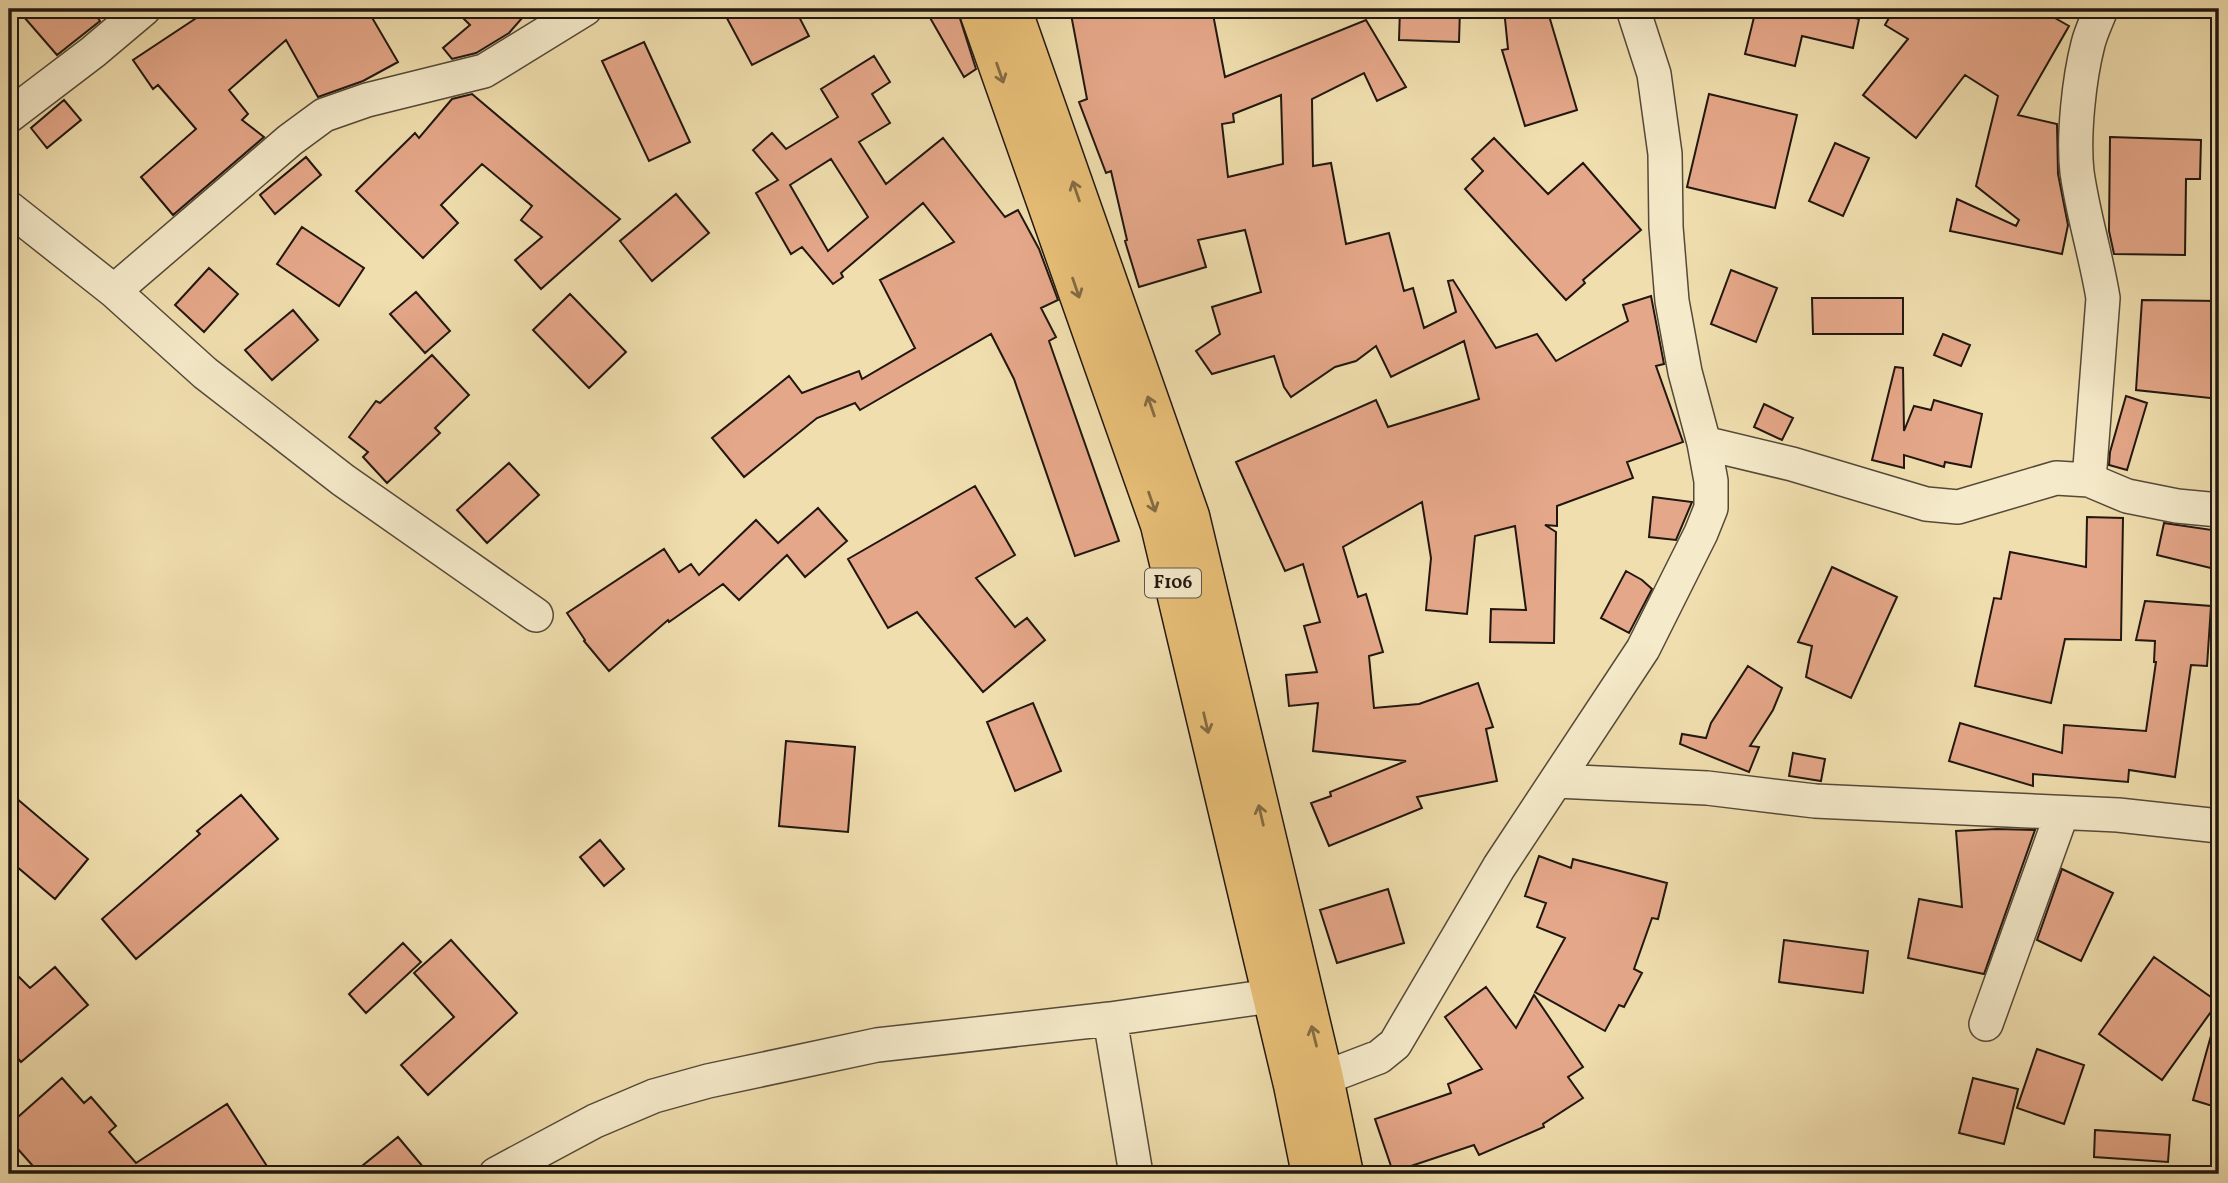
<svg xmlns="http://www.w3.org/2000/svg" width="2228" height="1183" viewBox="0 0 2228 1183" font-family="Vollkorn,serif">
  <rect width="100%" height="100%" fill="#f0deae"/>
  <filter id="stains"><feTurbulence type="fractalNoise" baseFrequency=".00286" numOctaves="4"/><feColorMatrix values="0 0 0 0 .2 0 0 0 0 .09 0 0 0 0 .02 0 0 0 .5 -.17"/></filter>
  <radialGradient id="worn" r=".72"><stop offset=".6" stop-color="#630" stop-opacity="0"/><stop offset="1" stop-color="#630" stop-opacity=".3"/></radialGradient>
  <path fill="#e5a789" stroke="#211710" stroke-width="2" fill-rule="evenodd" d="M17 9H91L100 21 57 55Z
    M210 9H367L398 62 363 81 318 97 286 40 229 90 248 114 242 120 264 137 173 215 141 177 196 129 158 85 153 89 133 60Z
    M454 9H530L509 33 476 53 452 59 443 48 470 25Z
    M722 9H795L809 36 752 65Z
    M925 9H957L976 69 964 77Z
    M1070 9H1212L1225 77 1366 20 1406 87 1377 101 1364 73 1312 99 1313 166 1331 163 1346 244 1389 233 1404 291 1413 288 1424 328 1456 312 1448 281 1453 280 1496 348 1537 334 1556 361 1628 321 1623 305 1651 296 1664 364 1656 366 1683 442 1627 462 1633 478 1557 506V526L1545 525 1556 532 1554 643 1490 642 1491 609 1526 610 1515 526 1475 536 1467 614 1426 610 1431 558 1422 502 1343 547 1358 597 1366 594 1383 652 1369 656 1374 708 1419 704 1478 683 1493 727 1486 729 1497 781 1417 797 1422 808 1329 846 1311 803 1331 796 1330 792 1406 761 1313 751 1318 703 1289 706 1286 675 1317 672 1304 626 1320 622 1303 564 1285 571 1236 462 1376 400 1388 427 1479 399 1464 341 1391 377 1376 346 1356 361 1335 367 1291 397 1284 387 1274 356 1212 374 1196 351 1220 334 1212 307 1261 292 1245 230 1198 240 1206 267 1139 287 1125 241 1127 240 1111 171 1106 173 1079 102 1087 99ZM1281 95 1283 164 1228 177 1222 124 1234 122 1233 114Z
    M1400 9H1460L1459 42 1399 40Z
    M1504 9H1547L1577 110 1525 126 1502 50 1508 49Z
    M1756 9H1817L1859 19 1853 48 1802 36 1795 66 1745 54Z
    M1894 9H2039L2069 26 2018 115 2057 124 2058 174 2068 225 2062 254 1950 231 1957 199 2016 226 2019 220 1976 186 1998 96 1965 75 1916 138 1863 95 1908 39 1885 25Z
    M644 42 690 142 649 161 602 61Z
    M874 56 890 82 872 94 890 123 859 142 886 184 943 138 1005 217 1018 210 1039 249 1058 300 1041 308 1056 337 1049 341 1119 541 1075 556 1014 379 991 334 860 410 855 403 817 418 744 477 712 438 789 376 802 393 859 371 862 379 915 348 880 280 954 242 923 203 841 273 843 277 833 284 802 247 791 254 756 193 778 180 753 150 772 133 786 149 838 117 821 89ZM831 159 868 217 828 251 790 185Z
    M472 94 620 219 541 289 515 260 542 237 521 220 532 206 482 164 441 205 458 223 423 258 356 191 415 133 419 138 452 99Z
    M1709 94 1797 115 1775 208 1687 187Z
    M64 100 81 120 47 148 31 128Z
    M2110 137 2201 140 2200 179H2186L2185 255 2114 254 2109 231Z
    M1494 138 1548 194 1583 163 1641 230 1583 280 1585 283 1566 300 1465 189 1483 171 1472 159Z
    M1835 143 1869 158 1843 216 1809 201Z
    M306 157 321 175 275 214 260 195Z
    M676 194 709 233 652 281 620 241Z
    M302 227 364 268 339 306 277 264Z
    M209 268 238 294 204 332 175 305Z
    M1731 270 1777 288 1756 342 1711 324Z
    M416 292 450 331 425 353 390 314Z
    M570 294 626 352 589 388 533 330Z
    M1812 298H1903V334H1813Z
    M2142 300 2219 301V399L2136 390Z
    M293 310 318 340 272 380 245 350Z
    M1943 334 1970 345 1961 366 1934 355Z
    M432 355 469 395 435 428 440 433 387 483 363 457 368 452 349 437 376 401 380 403Z
    M1895 367 1903 368 1904 431 1914 406 1931 410 1934 400 1982 414 1971 467 1945 462 1944 467 1904 455V468L1872 460Z
    M2126 396 2147 403 2127 470 2109 465 2110 452Z
    M1764 404 1793 418 1782 440 1754 427Z
    M509 463 539 495 487 543 457 510Z
    M975 486 1015 555 976 578 1015 627 1027 618 1045 640 983 692 917 612 888 628 848 559Z
    M1653 497 1692 502 1676 540 1649 537Z
    M818 508 847 541 805 577 787 555 739 600 723 584 669 622 668 620 609 671 584 641 585 640 567 613 664 549 679 572 691 564 699 575 756 520 778 543Z
    M2087 517 2123 518 2121 640 2065 639 2051 703 1975 686 1994 598 2001 599 2010 552 2086 567Z
    M2164 523 2219 531V570L2157 555Z
    M1832 567 1897 597 1851 698 1806 677 1812 646 1798 642Z
    M1626 571 1642 580 1652 589 1629 633 1601 618Z
    M2145 601 2211 606 2207 666 2191 665 2175 777 2129 770 2128 782 2033 774V786L1949 761 1960 723 2062 753 2064 725 2146 731 2156 662H2154L2155 641 2136 640Z
    M1748 666 1782 688 1773 710 1750 746 1759 747 1749 772 1680 744 1682 734 1706 738 1711 723Z
    M1033 703 1061 771 1015 791 987 722Z
    M786 741 855 747 848 832 779 826Z
    M1793 753 1825 759 1821 781 1789 776Z
    M9 792 88 859 55 899 9 860Z
    M241 795 278 839 136 959 102 919 200 834 197 831Z
    M1997 829 2035 830 1984 974 1908 958 1919 899 1962 907 1956 831Z
    M600 840 624 869 604 886 580 857Z
    M1539 856 1571 868 1573 859 1667 883 1658 919 1652 918 1634 969 1642 973 1624 1007 1619 1005 1605 1031 1535 992 1565 938 1537 927 1546 903 1525 896Z
    M2062 869 2113 893 2081 961 2037 940Z
    M1388 889 1404 943 1337 963 1320 910Z
    M451 940 517 1013 428 1095 401 1065 454 1017 414 973Z
    M1784 940 1868 951 1863 993 1779 982Z
    M403 943 421 962 366 1013 349 994Z
    M2154 957 2218 1002 2162 1080 2099 1034Z
    M9 967 30 988 55 967 88 1005 21 1062 9 1048Z
    M1486 987 1516 1028 1534 995 1583 1067 1568 1077 1583 1098 1543 1124 1544 1127 1479 1155 1474 1145 1393 1172 1375 1119 1451 1093 1448 1084 1482 1069 1445 1017Z
    M2212 1032 2219 1033V1108L2193 1100Z
    M2037 1049 2084 1065 2064 1124 2017 1108Z
    M62 1078 84 1103 91 1097 116 1126 109 1132 136 1163 227 1104 272 1174H40L9 1139V1125Z
    M1973 1078 2018 1089 2004 1144 1959 1133Z
    M2095 1130 2170 1135 2168 1162 2094 1157Z
    M398 1137 429 1174H352Z"/>
  <g fill="none" stroke-linecap="round" stroke-linejoin="round">
    <g stroke="#554938" stroke-width="36">
      <path id="minor" d="M9 116 93 52 144 9
        M9 208 114 291 205 373 343 480 536 615
        M114 291 290 140 324 115 367 100 484 71 585 9
        M1704 443 1792 464 1926 504 1958 507 2056 478 2089 480 2127 496 2177 506 2219 510
        M2089 480 2103 298C2096 255 2083 215 2077 172 2073 136 2079 79 2088 44 2091 32 2097 20 2101 9
        M1556 781 1707 788 1815 801 2118 815 2219 826
        M1110 1019 1136 1174
        M1986 1024 2062 813
        M1324 1078 1379 1057 1395 1044 1499 867 1643 649 1701 533 1711 508V481L1704 443 1685 372 1672 301 1666 227 1665 154 1654 74 1633 9
        M496 1174 595 1121 654 1096 708 1081 877 1045 1110 1019 1270 996"/>
    </g>
    <g stroke="#211710" stroke-width="41">
      <path id="primary" d="M978 9 1160 525 1293 1085 1311 1174
        M1012 9 1190 516 1324 1078 1344 1174"/>
    </g>
    <use href="#minor" stroke="#f5eaca" stroke-width="33"/>
    <use href="#primary" stroke="#e8bf77" stroke-width="38"/>
  </g>
  <defs><path id="oneway-shaft" d="M-6 0H5M1.5-3L5.5 0L1.5 3" fill="none" stroke-width="1.6" stroke-linecap="round" stroke-linejoin="round" transform="scale(1.75)"/></defs>
  <g stroke="#846b44">
    <use href="#oneway-shaft" transform="translate(1000 73) rotate(71)"/>
    <use href="#oneway-shaft" transform="translate(1076 191) rotate(-109)"/>
    <use href="#oneway-shaft" transform="translate(1076 288) rotate(71)"/>
    <use href="#oneway-shaft" transform="translate(1151 406) rotate(-109)"/>
    <use href="#oneway-shaft" transform="translate(1152 502) rotate(71)"/>
    <use href="#oneway-shaft" transform="translate(1206 723) rotate(77)"/>
    <use href="#oneway-shaft" transform="translate(1261 815) rotate(-103)"/>
    <use href="#oneway-shaft" transform="translate(1314 1036) rotate(-104)"/>
  </g>
  <g text-anchor="middle" dominant-baseline="central" stroke-width="5" stroke-linejoin="round" paint-order="stroke">
    <rect fill="#f5eaca" stroke="#615648" stroke-width="2" x="1145" y="568.5" width="56" height="29" rx="5"/>
    <g font-size="18" font-weight="bold" fill="#211710">
      <text x="1173" y="583">F106</text>
    </g>
  </g>
  <rect width="2228" height="1183" fill="none" stroke="#f0deae" stroke-width="35"/>
  <rect x="10" y="10" width="2207" height="1162" fill="none" stroke="#211710" stroke-width="3.5"/>
  <rect x="18" y="18" width="2193" height="1148" fill="none" stroke="#211710" stroke-width="2"/>
  <rect width="100%" height="100%" filter="url(#stains)"/>
  <rect width="100%" height="100%" fill="url(#worn)"/>
</svg>
